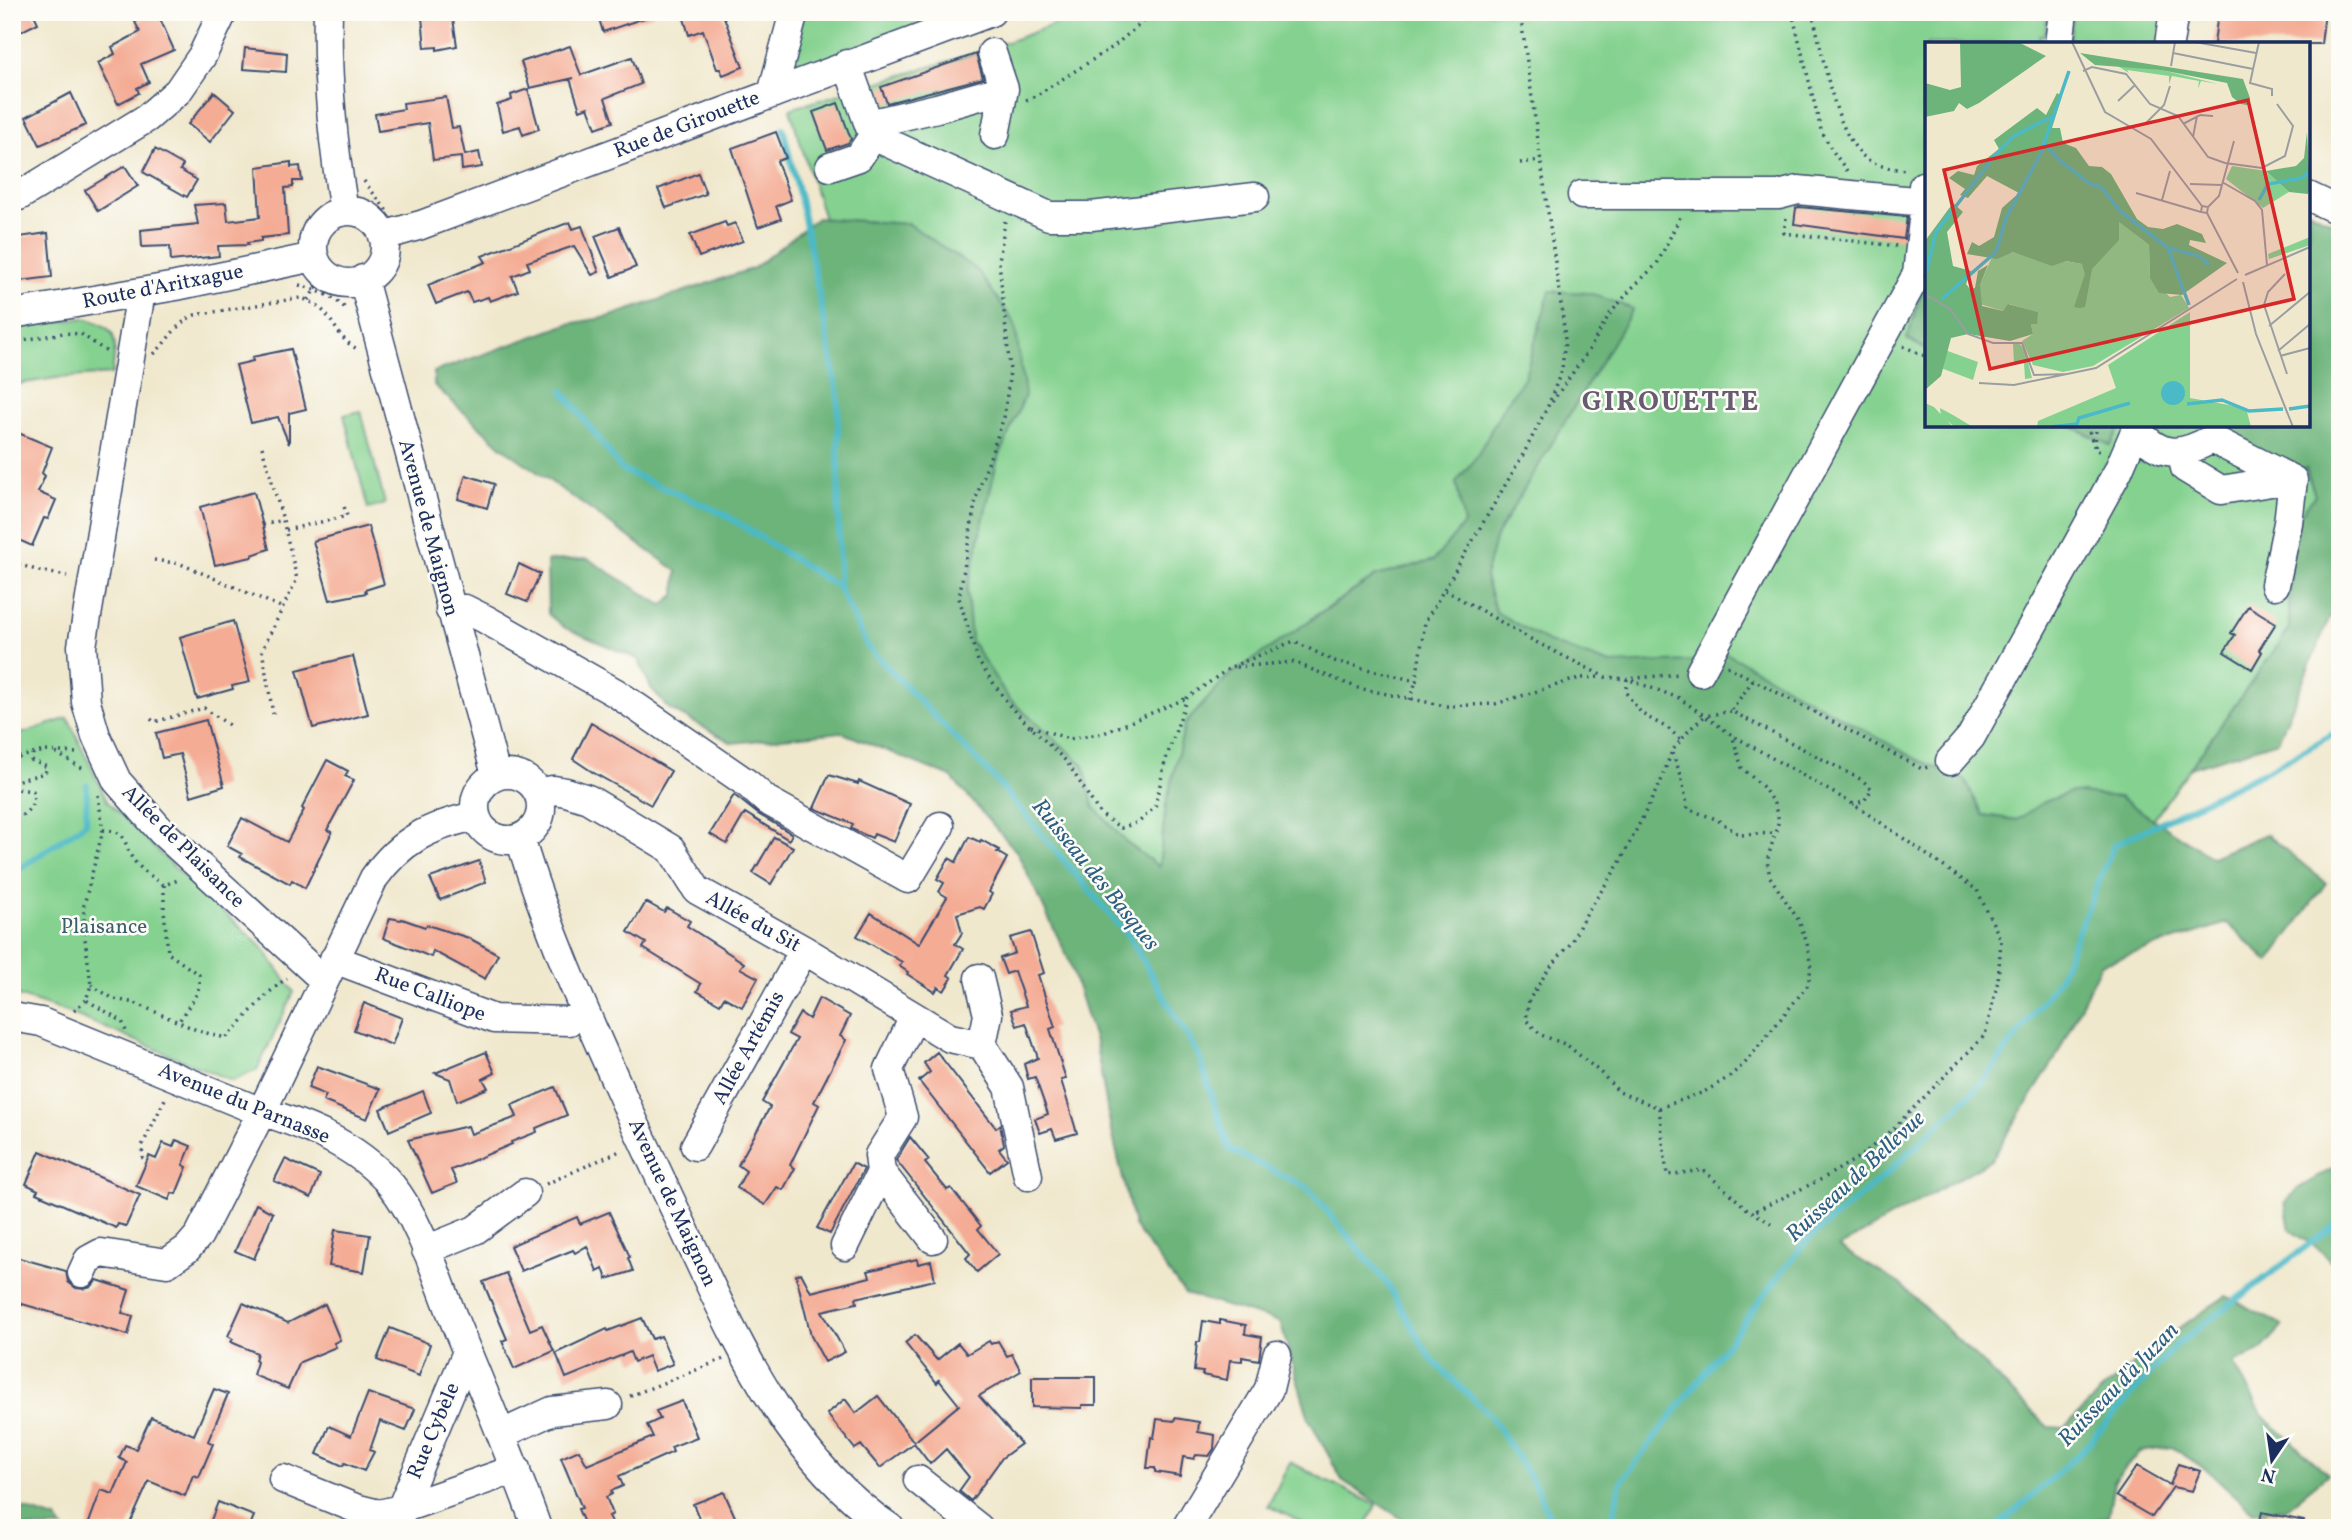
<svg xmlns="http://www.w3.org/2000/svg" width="2352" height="1540" viewBox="0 0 2352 1540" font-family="Vollkorn,serif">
  <rect width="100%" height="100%" fill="#fdfcf7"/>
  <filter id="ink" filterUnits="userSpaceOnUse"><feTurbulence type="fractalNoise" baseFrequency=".0143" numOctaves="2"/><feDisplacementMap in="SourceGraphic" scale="14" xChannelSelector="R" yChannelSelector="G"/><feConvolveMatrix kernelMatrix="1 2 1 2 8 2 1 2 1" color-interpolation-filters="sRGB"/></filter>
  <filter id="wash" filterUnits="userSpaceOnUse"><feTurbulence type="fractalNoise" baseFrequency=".00686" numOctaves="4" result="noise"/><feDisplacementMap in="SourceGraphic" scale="28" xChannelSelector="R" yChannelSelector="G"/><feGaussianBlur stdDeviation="1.57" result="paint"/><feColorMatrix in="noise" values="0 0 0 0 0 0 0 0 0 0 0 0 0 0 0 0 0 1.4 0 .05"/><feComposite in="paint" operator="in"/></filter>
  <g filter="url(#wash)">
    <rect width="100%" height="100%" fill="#f0e8cd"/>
    <path fill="#85d290" stroke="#508077" stroke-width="2" d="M804 12H965L788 77Z
      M1086 12H2048L2045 36 2040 35 2039 44H1927V275L1907 339 1927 350V425H2069L2110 445 2121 425H2203L2285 473 2305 468 2315 495 2298 518 2290 571 2289 630 2152 821 2119 797 2042 803 2017 820 1982 815 1610 664 1548 642 1495 612 1376 576 1316 615 1185 724 1166 805 1159 868 1126 842 1093 806 1084 765 1009 699 971 641 967 591 997 461 1025 395 909 224 824 219 790 109 989 49Z
      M2073 12H2168L2164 44H2069Z
      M84 318C121 328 116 340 112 374L56 378 12 385V329Z
      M361 411 385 504 368 509 344 415Z
      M68 718 107 801 183 876 262 947 294 992 257 1070 232 1081 70 1013 12 994V737Z
      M1290 1462 1376 1505 1365 1528H1313L1268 1506Z"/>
    <path fill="#6cb47a" stroke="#44726c" stroke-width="2" d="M2308 210 2340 226V616H2330L2278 741 2190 768 2289 630 2290 571 2298 518 2315 495 2306 468 2285 473 2203 425H2308Z
      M817 218 909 224 978 271 1015 324 1025 395 997 461 967 591 971 641 1009 699 1084 765 1093 806 1126 842 1159 867 1166 805 1185 724 1227 677 1376 576 1434 560 1464 524 1456 482 1478 455 1502 409 1524 378 1550 291 1589 293 1633 309 1496 536 1485 577 1496 612 1548 642 1610 664 1694 661 1726 653 1918 760 1965 780 1983 815 2017 820 2042 803 2071 792 2119 797 2212 857 2266 834 2326 883 2269 962 2227 923 2101 964 2055 1059 1991 1160 1839 1247 1900 1284 2048 1427 2064 1428 2102 1391 2160 1341 2226 1296 2283 1326 2260 1351 2233 1363 2264 1417 2328 1474 2286 1508 2253 1512 2211 1473 2172 1447 2139 1452 2114 1482 2108 1517 2057 1528H1416L1342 1480 1309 1419 1280 1322 1185 1294 1134 1226 1109 1119 1096 1045 1068 958 1017 852 951 777 841 732 732 743 668 708 651 688 638 659 565 628 548 614 547 561 588 559 662 605 675 595 677 571 502 447 434 385V372L568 324 608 317 754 268Z
      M1927 275V350L1907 339Z
      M2069 425H2121L2111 446Z
      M2340 1164V1273L2323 1252 2290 1230 2285 1202 2299 1188Z
      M15 1506 56 1519 63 1528H12V1510Z"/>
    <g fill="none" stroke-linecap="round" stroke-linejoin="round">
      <path stroke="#4cb9c7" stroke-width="6" d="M783 128 802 207 838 394 839 588
        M563 391 622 470 724 514 839 588 867 646 994 778 1129 937 1199 1056 1229 1149 1308 1188 1386 1282 1431 1359 1489 1414 1538 1490 1554 1528
        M12 874 86 823 87 785
        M1611 1528 1620 1483 1806 1241 1889 1172 1983 1082 2058 980 2114 845 2276 766 2340 730
        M1996 1528 2079 1454 2175 1346 2340 1221"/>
    </g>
    <g id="blocks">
      <path fill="#f4ac94" d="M12 12H33L38 23 12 36Z
        M157 12 174 50 141 64 149 82 137 88 139 93 118 104 98 63 115 54 112 47 140 32 135 22Z
        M434 12H452L457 46 437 50V47L425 48 422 17 433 15Z
        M597 12H652L653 15 603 32Z
        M682 12H722L743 67 723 75 720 69H717L703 30 689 35Z
        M2218 12H2325L2321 44H2214Z
        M570 46 581 75 632 57 641 84 605 98 613 122 596 128 588 107 580 110 570 79 574 78 530 88 521 62Z
        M245 48 287 53 286 72 243 69Z
        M976 54 983 78 887 103 881 87Z
        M528 89 539 129 523 135 520 126 503 131 497 105 512 100 511 95Z
        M214 92 235 110 210 142 188 124Z
        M71 93 86 125 40 145 26 117Z
        M446 97 452 128 459 127 465 155 479 152 482 167 462 170 461 157 433 160 428 123 378 131 375 114 404 109 403 103Z
        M838 103 851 139 848 143 827 150 813 112Z
        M776 132 786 158 777 161 791 200 776 206 781 219 758 227 732 148Z
        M155 149 183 165 180 170 197 180 187 197 143 172Z
        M291 162V167L300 166 302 181H293V187L285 188 288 235 261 238V241L247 243 248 245 218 246 219 256 171 261 170 246 142 247 141 230 198 224 194 205 226 203 228 221 260 217 257 167Z
        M125 166 138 186 98 211 85 190Z
        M698 173 706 194 666 208 658 189Z
        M1799 207 1907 217 1904 239 1794 224 1796 208Z
        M570 222 573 229 582 226 599 272 592 275 574 246 527 262 530 269 512 276 518 291 490 301 488 297 472 302 467 292 436 304 428 285 486 262 482 256Z
        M725 222 727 226 735 223 743 241 699 257 690 235Z
        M619 227 636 267 612 277 595 236Z
        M48 233 52 277 12 282V238Z
        M291 349 306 409 289 413V444L278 417 251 423 236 365 253 361 252 357Z
        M16 432 52 447 42 473 45 476 38 492 56 500 48 519 44 518 32 546 12 537V440Z
        M466 475 494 484 487 508 458 499Z
        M254 492 269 549 252 555V557L215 565 200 507Z
        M368 526 384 584 365 590 366 593 330 600 313 541Z
        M519 564 540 574 527 602 507 594Z
        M2248 606 2276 623 2259 650 2262 652 2252 669 2224 652 2235 635 2231 633Z
        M233 621 250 682 232 686 233 689 197 699 180 637Z
        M353 656 368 714 313 728 297 670Z
        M206 720 224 786 191 796 180 754 162 758 156 733Z
        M591 723 671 771 651 805 594 773 573 759Z
        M327 760 348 771 345 776 354 780 327 830 332 832 305 888 292 880 290 884 240 857 242 854 227 846 242 818 287 842 304 810 302 808Z
        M829 775 858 784 859 781 910 804 894 842 874 834 872 838 851 829 853 824 814 808Z
        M734 795 758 814 792 834 789 840 745 813 727 844 710 834Z
        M774 837 793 847 771 884 753 873Z
        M969 837 980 842 981 840 999 850 997 852 1007 858 989 892 992 894 984 909 980 907 957 914 962 933 955 944 963 949 948 975 952 978 944 991 938 987 935 992 907 974 908 972 899 966 902 962 857 936 871 913 919 944 947 897 939 892 944 883 937 879 949 858 956 862Z
        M479 861 486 882 440 900 430 878Z
        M646 902 664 912 667 908 690 921 687 926 744 963 740 968 758 978 742 1007 724 997 720 1004 697 991 701 984 643 948 646 943 628 932Z
        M390 918 401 920 402 919 425 927 427 925 469 938 498 954 485 979 433 951 431 957 383 938Z
        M1031 932 1044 973 1038 975 1055 1027 1050 1029 1066 1079 1061 1080 1077 1133 1056 1139 1052 1129 1040 1133 1035 1119 1048 1114 1035 1077 1028 1079 1024 1064 1038 1058 1026 1023 1017 1026 1011 1010 1026 1006 1014 971 1006 974 1000 958 1015 953 1010 938Z
        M819 998 850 1016 840 1036 846 1040 814 1102 819 1105 790 1165 795 1168 783 1190 777 1187 765 1205 737 1188 746 1171 738 1165 770 1107 762 1102 797 1039 788 1034 800 1013 809 1019Z
        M364 1003 402 1018 392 1045 354 1030Z
        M486 1052 495 1073 483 1079 488 1088 457 1101 450 1079 435 1073Z
        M937 1052 996 1128 1000 1125 1004 1145 999 1149 1007 1159 990 1172 919 1081 930 1072 924 1063Z
        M317 1066 380 1089 367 1119 323 1101 326 1095 308 1088Z
        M555 1087 567 1115 536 1128 537 1132 511 1142 512 1144 451 1170 457 1183 432 1193 408 1140 468 1126 471 1134 517 1117 512 1105Z
        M423 1091 431 1113 389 1131 380 1109Z
        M910 1137 929 1160 925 1163 947 1190 951 1188 981 1226 978 1229 998 1254 977 1272 966 1258 970 1254 896 1160Z
        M176 1140 191 1146 183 1165 187 1167 176 1194 172 1193 169 1200 136 1186 149 1156 156 1159 163 1143 173 1147Z
        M40 1151 140 1195 126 1226 118 1224 116 1228 36 1193 38 1190 26 1184Z
        M285 1159 320 1175 311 1198 274 1181Z
        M853 1163 864 1169 830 1234 817 1228Z
        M256 1204 273 1213 254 1259 235 1251Z
        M609 1212 630 1257 628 1258 633 1271 607 1279 603 1268 597 1271 587 1246 575 1253 573 1250 521 1271 510 1246 577 1217 580 1224Z
        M335 1230 370 1235 364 1272 329 1266Z
        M12 1256 66 1271 68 1282 76 1288 84 1289 91 1287 97 1280 129 1290 122 1313 133 1316 128 1335 12 1301Z
        M917 1259 918 1264 931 1261 935 1280 856 1298 857 1303 822 1311 845 1352 825 1362 811 1336 796 1275 801 1273 811 1292 870 1277 868 1271Z
        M506 1273 530 1330 542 1325 554 1351 514 1369 502 1341 507 1339 483 1282Z
        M243 1303 288 1323 325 1304 340 1340 334 1343 336 1347 300 1362 288 1389 253 1375 257 1362 255 1360 257 1353 231 1342 233 1339 228 1336Z
        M642 1318 652 1339 661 1336 673 1364 654 1371 648 1356 634 1362 630 1352 566 1378 556 1353 607 1329 608 1331Z
        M1220 1320 1246 1325 1245 1334 1262 1337 1259 1360 1242 1357V1361L1230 1360 1227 1380 1202 1375 1203 1372 1194 1371 1197 1342H1200L1203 1321 1220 1324Z
        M390 1328 430 1344 419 1376 377 1360Z
        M915 1335 937 1360 958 1343 967 1354 989 1341 991 1344 998 1341 1007 1356 1012 1354 1021 1371 979 1396 1021 1444 1002 1458 971 1501 959 1491 969 1477 946 1449 930 1464 914 1443 880 1468 861 1445 855 1449 827 1414 845 1399 856 1413 878 1396 914 1442 959 1405 939 1380 937 1383 905 1343Z
        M1032 1377H1096V1405H1082V1408L1032 1407Z
        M214 1389 228 1394 208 1441 213 1444 199 1477 193 1475 185 1496 149 1481 128 1528H87L101 1490 113 1494 127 1462 119 1458 125 1445 136 1449 151 1417 194 1435Z
        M368 1393 415 1409 406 1431 380 1421 370 1450 374 1452 364 1471 345 1463 343 1466 317 1454 329 1426 351 1436Z
        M682 1401 697 1437 671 1447 673 1452 619 1476 623 1486 611 1491 612 1494 606 1497 613 1514 609 1516 615 1528H586L578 1509 582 1508 561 1458 579 1450 587 1465 653 1437 647 1425 660 1419 656 1411Z
        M1175 1418 1199 1422 1198 1432 1215 1435 1214 1449 1209 1456 1196 1455 1194 1459 1183 1457 1180 1476 1155 1472V1468H1147L1151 1437 1154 1438 1157 1419 1174 1421Z
        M2178 1464 2200 1471 2192 1491 2173 1487 2152 1517 2116 1496 2137 1466 2170 1485Z
        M724 1492 740 1528H713L710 1521 702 1525 693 1504Z
        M218 1502 254 1516 249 1528H208Z
        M2262 1512 2304 1521 2303 1528H2258Z"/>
    </g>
  </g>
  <g filter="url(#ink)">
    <use href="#blocks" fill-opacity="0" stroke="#3b4b6f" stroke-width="2"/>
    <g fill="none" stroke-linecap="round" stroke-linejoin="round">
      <g stroke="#3b4b6f" stroke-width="31">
        <path id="minor" d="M328 12C326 79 333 145 344 211
          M2059 44 2063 12
          M2169 44 2174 12
          M992 53 1004 89 995 135
          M847 64 873 136 1049 216H1091L1255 197
          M772 94 794 12
          M869 124 937 108 1004 89
          M830 167 859 157 873 136
          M1582 195H1779L1798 190 1925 202
          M19 196 147 118 178 91 202 56 223 12
          M2308 196 2340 211
          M313 247a36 36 0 1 1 72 0a36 36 0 1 1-72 0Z
          M383 236 421 225 991 12
          M363 279 496 775
          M136 293 139 304 82 646 86 702 96 736 117 781 162 832 315 972 326 976
          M12 314 176 286 314 257
          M2137 425 2136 429C2161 459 2181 456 2212 439L2293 480 2288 523 2275 585
          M2181 451 2185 468 2221 490 2290 479
          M450 610 465 609 485 619 616 693 748 784 766 800 908 879 940 826
          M1700 672 1917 274 1925 202 1923 186
          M1950 761 1971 737 2118 471 2136 429
          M475 807a33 33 0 1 1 66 0a33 33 0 1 1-66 0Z
          M538 792 554 790 566 792 588 799 671 849 697 890 804 950 950 1038 982 1045
          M520 838C549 936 593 1030 635 1124 656 1169 677 1214 698 1259 744 1358 796 1465 890 1528
          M334 959 494 1019 569 1021
          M979 978 988 1015 982 1045 1009 1087 1028 1176
          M12 1017 41 1022 249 1107C300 1123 355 1142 391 1185 419 1218 438 1280 454 1320 482 1389 512 1457 537 1528
          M695 1146 804 950
          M881 1172 933 1239
          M845 1246 881 1172 879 1155 903 1117 889 1069 914 1017
          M426 1250 475 1230 525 1193
          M82 1273 88 1260 101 1253 167 1263 187 1249 199 1235 262 1111 374 878C401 840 430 826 475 816
          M502 1434 552 1411 608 1405
          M283 1479 355 1508 379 1514 401 1509 516 1469
          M918 1480 979 1528
          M401 1509 467 1352
          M1186 1528 1269 1389 1277 1355"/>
      </g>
      <path stroke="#3b4b6f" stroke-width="3.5" stroke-dasharray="2 5" stroke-linecap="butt" d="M1792 12 1821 130 1832 150 1847 171
        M1812 12C1823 52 1833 127 1862 155 1873 166 1892 169 1907 170
        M1026 100 1037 95 1113 47 1154 12
        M1520 163 1541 160
        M364 181 387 211
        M1786 218 1784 233 1897 246
        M1005 221 999 261 1010 371 1004 417 976 498 959 598 978 661 1011 708 1067 762 1100 814 1121 828 1139 822 1155 807 1165 762 1187 698 1231 667 1294 641 1334 661 1416 681 1425 622 1524 453 1548 406 1562 369 1565 340 1563 319 1520 12
        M299 285C317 290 334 296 347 310
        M308 300 322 278
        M12 342 64 333 81 334 107 352
        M1903 346 1927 357
        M154 354C169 340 175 324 195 315L300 298C334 306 332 338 358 349
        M1552 402 1589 350 1609 315 1632 288 1657 264 1680 217
        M2087 425 2095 449 2102 453
        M262 447 283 520
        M2095 447 2096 425
        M263 525 283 520 297 579 262 650 273 714
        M286 530 347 516 343 503
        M154 560 181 564 283 608
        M12 562 39 571 67 576
        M1445 590 1536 642 1605 677 1627 679 1679 674
        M1727 666 1922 769 1928 767
        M1236 667 1293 662 1358 688 1446 706 1495 704 1580 678 1602 677
        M1753 680 1731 711 1862 780 1872 789 1864 801 1853 804
        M1410 700 1416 681
        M1731 711 1705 716 1691 728 1672 751 1661 781 1619 864 1583 919 1571 943 1548 970 1529 1000 1526 1020 1541 1035 1567 1045 1600 1072 1619 1092 1659 1108 1704 1092 1729 1077 1746 1062 1808 985 1811 968 1807 943 1799 921 1770 877 1767 861 1779 820 1774 804 1763 787 1742 768 1732 735
        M151 719 154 722 204 708 229 725
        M1031 726 1069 739 1104 733 1187 698
        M1680 739 1669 729 1642 714 1626 693 1627 679 1679 698 1732 735 1853 804 1893 831 1977 890 2001 940 1998 981 1985 1035 1891 1131 1861 1156 1822 1179 1753 1212
        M56 753 85 770
        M1672 753 1681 775 1688 809 1716 819 1740 835 1776 833
        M12 759 44 751 78 753
        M12 782 45 773 47 767 31 760 32 754
        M12 786 17 789 33 791C37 807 24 815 12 821
        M98 795 103 830 84 905V931L91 985 86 1000 122 1021 126 1031
        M103 830C131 830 121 846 136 863 144 872 154 878 164 885L181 879
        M164 885V910L168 953 199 975C201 998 188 1003 179 1022
        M91 985 114 999 135 1003 199 1031 226 1038C246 1018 264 994 287 978
        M74 1010 86 1000
        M1659 1108 1667 1175 1703 1170 1746 1208 1772 1224
        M143 1159 142 1146 166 1097
        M546 1184 622 1150
        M630 1396 724 1359
        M828 1528 840 1519"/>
      <use href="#minor" stroke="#fff" stroke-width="28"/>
    </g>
  </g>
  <g text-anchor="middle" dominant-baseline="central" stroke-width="5" stroke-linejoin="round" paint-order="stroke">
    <g font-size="21" fill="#1b2f5e" stroke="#fdfcf7">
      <text transform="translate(687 125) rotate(-21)">Rue de Girouette</text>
      <text transform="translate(163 287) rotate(-11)">Route d'Aritxague</text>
      <text transform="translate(428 528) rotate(75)">Avenue de Maignon</text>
      <text transform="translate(183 847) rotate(45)">Allée de Plaisance</text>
      <text transform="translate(753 922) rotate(29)">Allée du Sit</text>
      <text transform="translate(430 995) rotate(21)">Rue Calliope</text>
      <text transform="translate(749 1048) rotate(-61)">Allée Artémis</text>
      <text transform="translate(244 1104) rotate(22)">Avenue du Parnasse</text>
      <text transform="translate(672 1203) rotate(65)">Avenue de Maignon</text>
      <text transform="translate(434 1431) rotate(-67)">Rue Cybèle</text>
    </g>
    <g font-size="21" fill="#3b606d" stroke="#fdfcf7">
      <text x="104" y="927">Plaisance</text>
    </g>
    <g font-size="23" font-style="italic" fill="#2c5f83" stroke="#fdfcf7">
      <text transform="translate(1095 875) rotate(51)">Ruisseau des Basques</text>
      <text transform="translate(1856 1177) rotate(-43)">Ruisseau de Bellevue</text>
      <text transform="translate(2119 1385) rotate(-46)">Ruisseau d'à Juzan</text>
    </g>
    <g font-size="28" font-weight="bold" letter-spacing="2" fill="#675b71" stroke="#fdfcf7">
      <text x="1671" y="402">GIROUETTE</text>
    </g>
  </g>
  <g transform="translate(1925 42)">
    <rect width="385" height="385" fill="#f0e8cd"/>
    <path d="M191 23 237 28 293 42 276 39 273 47 274 39 247 34 244 42V34L202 28 204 31ZM307 124 341 129 364 150 338 166 301 137ZM193 179 224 203 225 236 245 255 256 253 264 266 168 324 138 330 108 323 97 299 108 292 106 282 112 270 84 262 78 269 55 262V243L67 215 89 210 157 222 194 187ZM385 195V203L344 217 343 212ZM265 270V356L321 366 326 385H112L113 379 191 346 183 323ZM94 301 100 308 107 336 100 337 99 321 89 322 88 302ZM20 308 53 320 48 338 16 326ZM0 361 9 365 28 385H0ZM15 366 28 373 48 385H30L16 374Z" fill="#85d290"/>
    <path d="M35 0H93L121 14 54 61 42 67 34 61 29 69 0 75V41L25 48 36 45ZM155 11 318 37 325 56 322 63 316 62 307 55 302 41 236 28 170 23ZM132 51 137 54 127 86H135L138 101 151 106 164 124 177 125 186 132 212 177 223 185 238 187 252 182 277 192 281 201 265 198 264 203 302 221 257 253 234 251 225 236 224 203 194 180V198L167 227 160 265 155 266 149 265 160 232 157 222 141 219 127 224 88 210 72 217 42 212 47 200 54 204 69 195 77 166 94 151 62 134 43 156 35 153 40 147 24 136 33 129 49 133 52 124 74 107 69 98 112 66 121 73ZM382 90 385 146 383 152 364 150 341 129 371 124 379 116ZM28 161 38 170 22 190 28 224 46 229 41 242 45 247 50 246 53 229 63 223 55 243 57 264 78 269 83 262 113 270 112 282H106L108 292 85 299 43 292 26 296 16 334 0 348V199Z" fill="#6cb47a"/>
    <path d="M236 351a12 12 0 1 1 24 0a12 12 0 1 1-24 0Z" fill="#4cb9c7"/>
    <path fill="none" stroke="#4cb9c7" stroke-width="3.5" d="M118 100 134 118 165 142 176 145 195 169 243 206 274 214 284 223M334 158 343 142 377 136 385 129M243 206 264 263M0 235 11 190 72 111 89 94 126 75M17 257 71 210 81 176 115 113 144 29M262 362 297 358 324 369 358 367M364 367 385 364M126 385 152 382 154 376 205 361"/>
    <path fill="none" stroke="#9b9ea1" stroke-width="2" d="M147 0 180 70 226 97 277 164M270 0 331 11M334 0 325 41 347 47V54M248 11 328 27M246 24 250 0M158 29 167 25 201 32 225 62 253 74 283 115 300 121 337 126 360 114 368 84 352 62M193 59 210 43M220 82 239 63 245 44M258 82 275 73 288 74M268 95 272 74M297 140 330 159 337 168 342 223M265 142 297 143M211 151 276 170M237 158 245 129M283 165 294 154 309 99M282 171 276 170 277 164 283 165 282 171 313 231M360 232 343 250 339 263 362 332M320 233 385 205M318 240 331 292 368 385M0 252 25 267 43 292 68 301H97L109 333 142 332M344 284 385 250M353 309 385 282M355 314 385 306M54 341 89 343 171 326 312 237"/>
    <path fill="#d62828" fill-opacity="0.15" stroke="#d62828" stroke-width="3.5" d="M323 58 369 257 65 327 19 128Z"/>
    <rect width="385" height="385" fill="none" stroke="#1b2f5e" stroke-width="3.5"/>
  </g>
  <rect width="2352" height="1540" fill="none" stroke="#fdfcf7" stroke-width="42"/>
  <g transform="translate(2272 1460) rotate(193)" stroke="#fdfcf7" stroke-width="5" paint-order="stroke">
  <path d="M0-5L12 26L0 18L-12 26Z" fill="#1b2f5e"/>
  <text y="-10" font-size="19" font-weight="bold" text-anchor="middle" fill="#1b2f5e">N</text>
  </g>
</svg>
